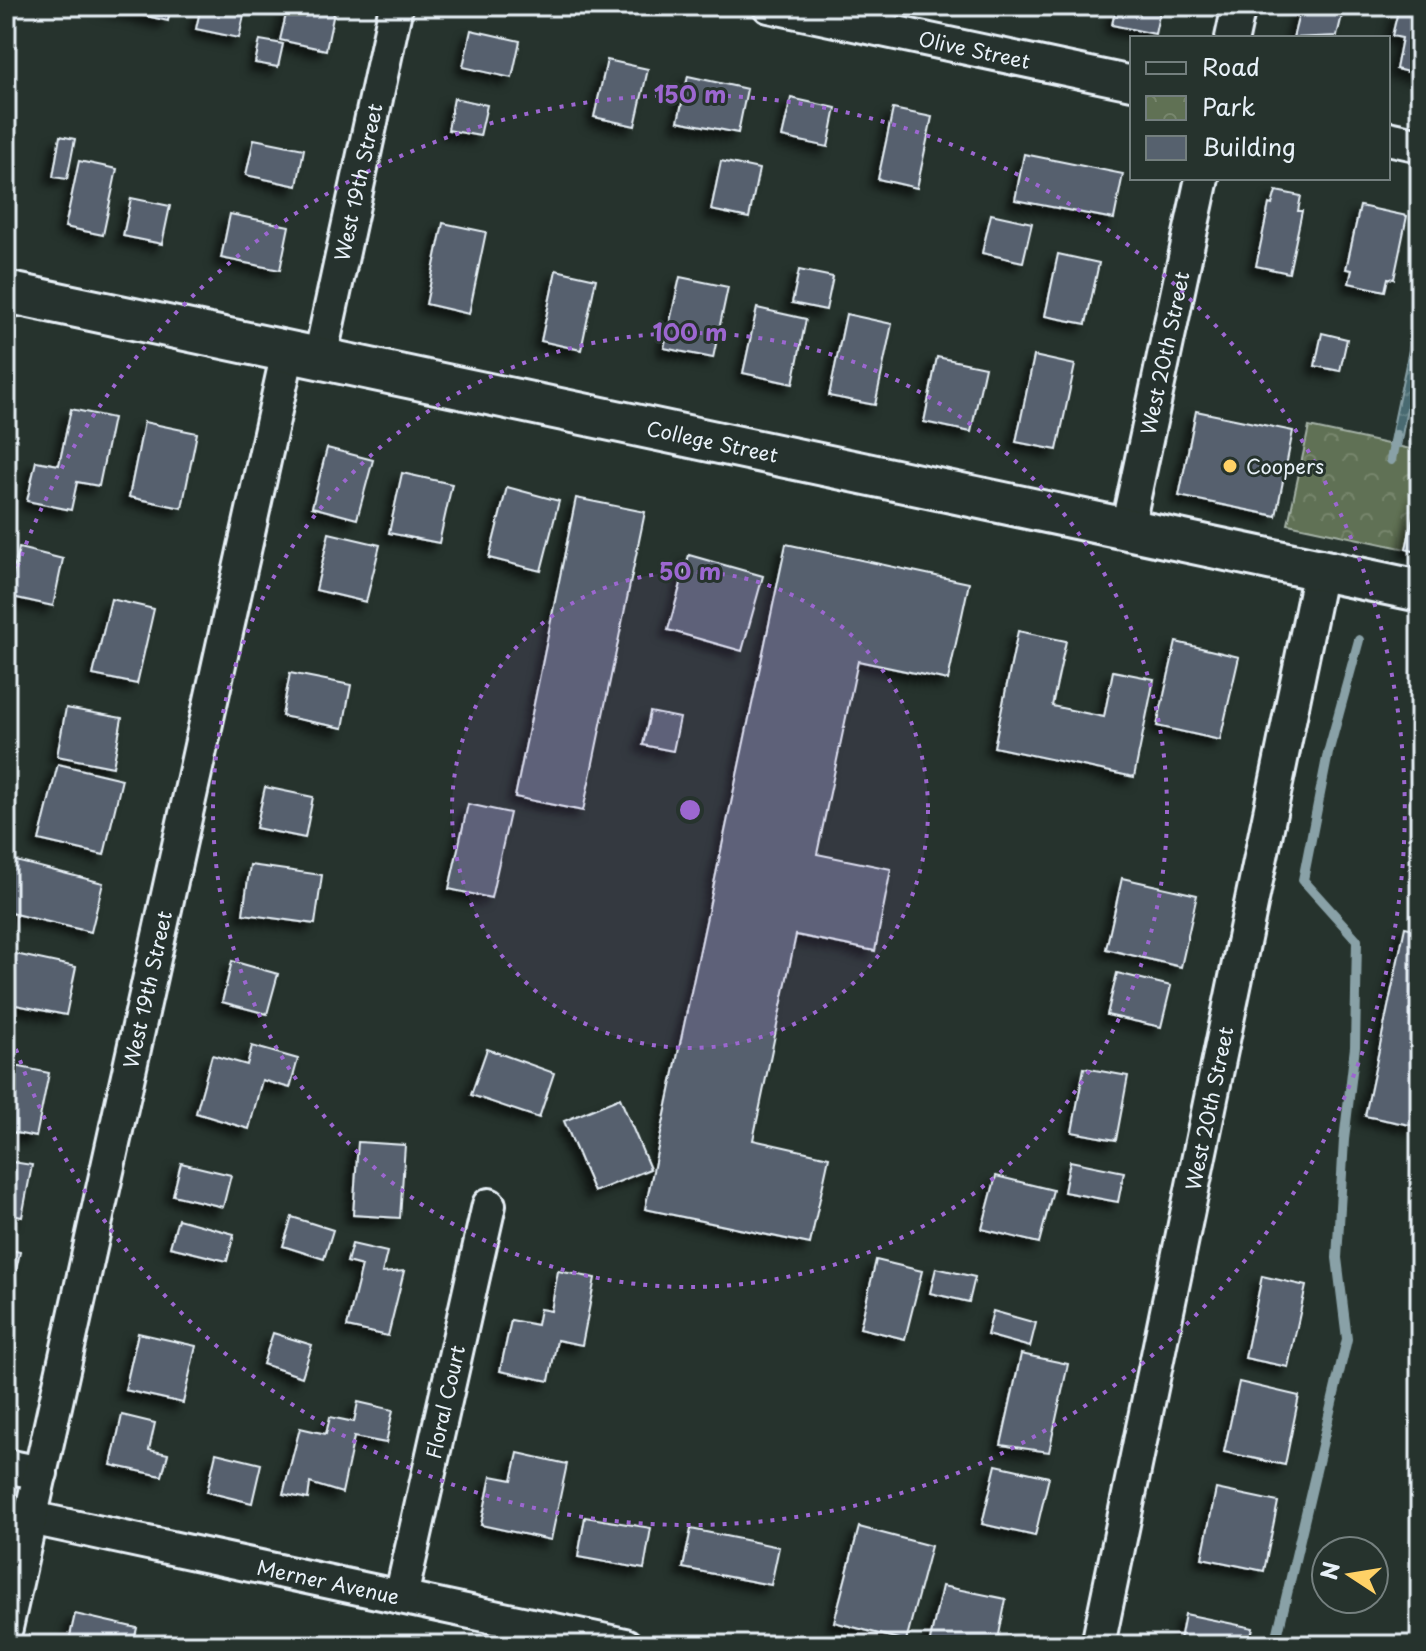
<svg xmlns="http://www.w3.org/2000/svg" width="1426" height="1651" viewBox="0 0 1426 1651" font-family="'Playpen Sans',sans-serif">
  <defs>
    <pattern id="park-crowns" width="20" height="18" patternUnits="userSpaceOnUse" patternTransform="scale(2)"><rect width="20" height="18" fill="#607154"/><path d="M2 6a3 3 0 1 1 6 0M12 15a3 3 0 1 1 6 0" fill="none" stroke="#77866d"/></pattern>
    <pattern id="water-waves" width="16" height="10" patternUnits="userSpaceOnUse" patternTransform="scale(2)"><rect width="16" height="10" fill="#4a6b71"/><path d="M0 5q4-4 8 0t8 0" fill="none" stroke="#648186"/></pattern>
    <filter id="shadow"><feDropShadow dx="-7" dy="7" stdDeviation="4" flood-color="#0009"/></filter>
  </defs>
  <rect width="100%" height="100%" fill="#26332d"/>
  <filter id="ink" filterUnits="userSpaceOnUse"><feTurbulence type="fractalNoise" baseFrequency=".0125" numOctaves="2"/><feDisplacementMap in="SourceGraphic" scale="16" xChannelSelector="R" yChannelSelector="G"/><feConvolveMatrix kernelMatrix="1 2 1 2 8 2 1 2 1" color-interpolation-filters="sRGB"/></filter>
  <g filter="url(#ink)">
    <path fill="url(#park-crowns)" stroke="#a4b1a6" stroke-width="2" d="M1309 427 1420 451V483L1406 549 1288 524Z"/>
    <path fill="url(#water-waves)" stroke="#89a1a7" stroke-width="2" d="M1420 297V336L1400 447 1389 446Z"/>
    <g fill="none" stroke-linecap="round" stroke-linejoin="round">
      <path stroke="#89a1a7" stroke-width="10" d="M1391 460 1396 435
        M1275 1645 1347 1339 1337 1258 1344 1140 1355 1047 1357 940 1303 880 1328 753 1359 640"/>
    </g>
    <path fill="#56616e" stroke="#e8f1f8" stroke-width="2" filter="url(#shadow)" d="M104 6H171L168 21Z
      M201 6H246L239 38 196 29Z
      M288 6 335 8 326 50 280 40Z
      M1116 6H1161L1155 34 1112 25Z
      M1301 6 1343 11 1337 36 1293 38Z
      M1398 11 1420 16V75L1396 69 1402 38 1392 36Z
      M471 30 520 41 512 78 463 67Z
      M260 40 283 44 278 67 255 63Z
      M607 60 648 69 635 126 594 117Z
      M688 76 747 89 738 133 678 121Z
      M454 98 487 105 480 136 448 130Z
      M791 98 836 108 828 147 782 137Z
      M893 109 932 117 917 188 878 179Z
      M60 136 75 139 67 179 53 177Z
      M254 139 304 149 297 186 246 175Z
      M1024 154 1123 174 1114 219 1015 200Z
      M79 161 117 169 103 235 65 227Z
      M721 161 759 169 749 218 711 210Z
      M1276 191 1301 196 1298 211H1302L1289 273 1256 266 1269 204 1272 205Z
      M131 198 170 206 162 244 123 236Z
      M1360 206 1407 216 1394 279 1388 278 1385 291 1349 283 1352 270 1346 269Z
      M230 214 289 226 280 270 221 258Z
      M991 214 1032 223 1023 262 982 253Z
      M443 223 486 232 469 314 426 304Z
      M1058 254 1099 263 1086 324 1045 316Z
      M556 270 596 279 581 350 541 341Z
      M799 270 833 277 826 310 792 303Z
      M680 277 728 287 713 358 664 348Z
      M757 308 806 319 793 384 743 373Z
      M846 314 892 324 875 405 829 396Z
      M1322 333 1347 339 1340 371 1315 366Z
      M1034 356 1075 365 1057 450 1016 442Z
      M937 357 985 367 971 432 924 422Z
      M71 409 113 418 99 486 77 482 71 510 27 501 36 461 59 465Z
      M1196 411 1293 431 1276 516 1179 496Z
      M144 422 197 433 182 508 129 497Z
      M327 448 373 460 357 519 312 507Z
      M402 473 452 484 439 543 389 533Z
      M507 487 559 501 541 571 489 558Z
      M1420 488V553L1406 549Z
      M576 498 645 512 583 811 515 797Z
      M329 533 380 545 366 602 316 590Z
      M786 544 969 583 948 680 858 661 817 854 891 869 875 951 796 935 753 1140 829 1157 810 1244 645 1209Z
      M19 548 63 559 53 606 8 596Z
      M689 555 763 576 742 651 668 630Z
      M111 599 154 609 137 684 93 675Z
      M1018 631 1066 641 1052 706 1104 717 1113 671 1154 679 1134 777 994 747Z
      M1176 642 1239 657 1220 740 1157 726Z
      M290 673 351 685 343 728 282 716Z
      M66 708 122 718 113 767 57 756Z
      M650 712 680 718 673 751 643 745Z
      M58 764 122 779 104 855 39 840Z
      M265 787 313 797 305 838 256 828Z
      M468 804 510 813 491 898 449 889Z
      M1420 840V868L1415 867Z
      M8 859 103 883 91 932 6 912Z
      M250 865 322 875 315 924 243 914Z
      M1122 878 1197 895 1181 967 1106 949Z
      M1405 927 1420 930V1127L1365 1116Z
      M6 952 76 967 66 1015 6 1003Z
      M232 961 278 974 267 1014 222 1002Z
      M1117 973 1171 986 1161 1027 1107 1015Z
      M252 1046 298 1059 290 1088 262 1080 249 1129 196 1113 212 1055 247 1065Z
      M487 1049 554 1073 539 1118 471 1095Z
      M6 1064 49 1073 36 1137 6 1131Z
      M1084 1068 1128 1076 1116 1140 1072 1132Z
      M620 1098 650 1169 594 1192 564 1121Z
      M358 1142 405 1145 400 1218 353 1215Z
      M6 1161 32 1165 22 1217 6 1214Z
      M1070 1161 1124 1172 1118 1202 1064 1192Z
      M181 1163 231 1175 223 1207 173 1195Z
      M996 1176 1053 1190 1039 1243 982 1229Z
      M292 1217 333 1230 324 1259 283 1246Z
      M178 1219 234 1234 227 1261 170 1247Z
      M352 1244 387 1252 382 1273 404 1271 388 1336 347 1327 362 1266 347 1262Z
      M6 1249 20 1252 10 1298 6 1297Z
      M876 1260 922 1271 905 1339 860 1328Z
      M936 1268 975 1277 969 1302 930 1293Z
      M558 1271 595 1278 582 1345 557 1340 549 1381 500 1371 511 1320 537 1325 540 1309 551 1311Z
      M1262 1276 1306 1286 1288 1367 1245 1358Z
      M993 1311 1036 1323 1030 1347 987 1335Z
      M138 1333 196 1346 183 1403 125 1390Z
      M273 1333 312 1345 302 1377 263 1364Z
      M1021 1354 1068 1364 1049 1452 1001 1445Z
      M1239 1382 1299 1396 1285 1465 1224 1452Z
      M358 1402 393 1410 386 1443 354 1437 342 1493 310 1483 308 1499 283 1494 300 1428 326 1434 330 1417 354 1422Z
      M122 1415 155 1423 149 1450 168 1454 162 1476 111 1465Z
      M216 1453 261 1464 252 1503 207 1492Z
      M518 1453 567 1464 551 1540 481 1525 491 1476 512 1480Z
      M996 1465 1049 1477 1035 1536 982 1524Z
      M1216 1489 1278 1502 1264 1571 1202 1558Z
      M585 1517 651 1528 644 1569 578 1557Z
      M859 1527 931 1546 906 1641 834 1622Z
      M691 1529 779 1547 771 1585 683 1568Z
      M942 1586 1006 1599 997 1645H929Z
      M75 1614 137 1628 133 1645H68Z
      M1185 1614 1253 1628 1249 1645H1179Z"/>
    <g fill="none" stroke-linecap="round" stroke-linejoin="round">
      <g stroke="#e8f1f8" stroke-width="38">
        <g id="minor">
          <path id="s1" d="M769 6 1132 83"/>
          <path d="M1232 38 1239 6"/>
          <path d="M1388 138 1420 145"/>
          <path id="s2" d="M320 358 396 6"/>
          <path id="s3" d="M1127 529 1202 178"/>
          <path d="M6 1466 41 1473"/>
          <path id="s4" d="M31 1518 625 1645"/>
          <path id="s5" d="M401 1597 489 1205"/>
          <path id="s6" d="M6 1628 288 352"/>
          <path id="s7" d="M1098 1645 1320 571"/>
        </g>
      </g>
      <g stroke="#e8f1f8" stroke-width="46">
        <g id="tertiary">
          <path id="s8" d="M6 292 1420 591"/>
        </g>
      </g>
      <use href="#minor" stroke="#26332d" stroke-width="32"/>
      <use href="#tertiary" stroke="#26332d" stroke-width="40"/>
    </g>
  </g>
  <circle cx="690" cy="810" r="238" fill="#9c67d0" fill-opacity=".12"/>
  <g fill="none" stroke="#9c67d0" stroke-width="4" stroke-dasharray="4 8">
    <circle cx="690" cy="810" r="238"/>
    <circle cx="690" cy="810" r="477"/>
    <path d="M6 601A715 715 0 1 1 6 1019"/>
  </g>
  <circle fill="#ffd166" stroke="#26332d" stroke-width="3" cx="1230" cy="466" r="8"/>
  <g text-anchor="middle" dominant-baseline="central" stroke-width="6" stroke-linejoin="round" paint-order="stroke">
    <g font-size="20" fill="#e8f1f8" stroke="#26332d">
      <text stroke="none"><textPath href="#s1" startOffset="210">Olive Street</textPath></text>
      <text stroke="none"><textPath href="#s2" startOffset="180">West 19th Street</textPath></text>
      <text stroke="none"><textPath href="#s3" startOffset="180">West 20th Street</textPath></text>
      <text stroke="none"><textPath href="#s8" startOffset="722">College Street</textPath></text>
      <text stroke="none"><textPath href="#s6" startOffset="654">West 19th Street</textPath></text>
      <text stroke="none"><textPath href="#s7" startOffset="548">West 20th Street</textPath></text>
      <text stroke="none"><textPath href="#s5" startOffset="200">Floral Court</textPath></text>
      <text stroke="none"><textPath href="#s4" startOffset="304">Merner Avenue</textPath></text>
    </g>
    <g font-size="20" fill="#e8f1f8" stroke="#26332d" text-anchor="start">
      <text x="1246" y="466">Coopers</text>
    </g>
  </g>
  <circle cx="690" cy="810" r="12" fill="#9c67d0" stroke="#26332d" stroke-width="4"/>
  <g font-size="24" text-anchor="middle" font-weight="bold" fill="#9c67d0" stroke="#26332d" stroke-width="6" stroke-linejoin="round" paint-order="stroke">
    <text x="690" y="103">150 m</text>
    <text x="690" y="341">100 m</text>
    <text x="690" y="580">50 m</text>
  </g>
  <rect width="1426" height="1651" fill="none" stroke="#26332d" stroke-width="32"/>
  <rect x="16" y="16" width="1394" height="1619" fill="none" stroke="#e8f1f8" stroke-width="3" filter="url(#ink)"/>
  <rect x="1130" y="36" width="260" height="144" fill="#26332d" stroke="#747f7e" stroke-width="2"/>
  <rect x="1146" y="62" width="40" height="12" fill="#26332d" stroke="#747f7e" stroke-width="2"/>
  <text x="1202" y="76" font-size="24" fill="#e8f1f8">Road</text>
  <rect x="1146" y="96" width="40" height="24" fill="url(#park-crowns)" stroke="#747f7e" stroke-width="2"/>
  <text x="1202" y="116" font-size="24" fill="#e8f1f8">Park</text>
  <rect x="1146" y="136" width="40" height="24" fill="#56616e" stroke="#747f7e" stroke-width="2"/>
  <text x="1202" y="156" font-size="24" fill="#e8f1f8">Building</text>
  <g transform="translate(1350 1575) rotate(282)"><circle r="38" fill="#26332d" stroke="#747f7e" stroke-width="2"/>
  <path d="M0-6L14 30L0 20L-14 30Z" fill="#ffd166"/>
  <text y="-12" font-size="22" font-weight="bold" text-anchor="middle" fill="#e8f1f8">N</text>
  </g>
</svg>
